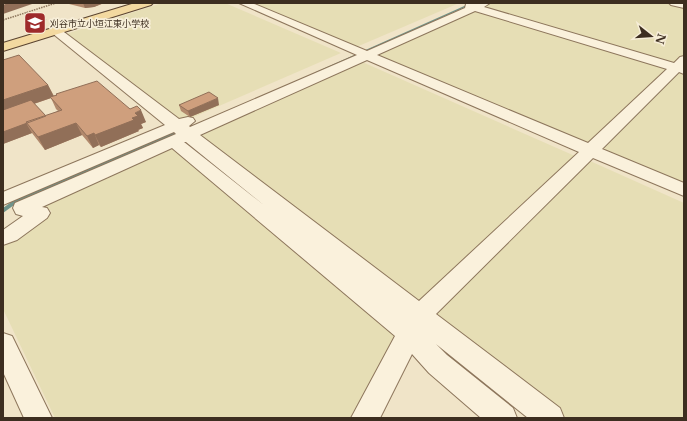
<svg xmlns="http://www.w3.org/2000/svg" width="687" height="421" viewBox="0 0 687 421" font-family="'Libre Baskerville','Noto Sans JP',serif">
  <rect width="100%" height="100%" fill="#f0e4c8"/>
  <path fill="#e6deb5" d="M162 3H225L341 53 182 122 66 34Z
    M248 3H453L457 4 354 48Z
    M488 3H670L684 6V54L675 63H669L480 7Z
    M474 9 663 67 668 70 586 146 372 56Z
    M360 61 575 156 421 300 410 299 196 135Z
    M679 73H684V188L599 153Z
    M173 145 399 331 350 418H55L3 309V247L52 211 32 206Z
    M590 161 684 203V418H566L435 317 438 310Z"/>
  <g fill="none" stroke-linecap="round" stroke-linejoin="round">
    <path fill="#6f938a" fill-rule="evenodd" d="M471 3H474L319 73 316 72Z
      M179 130H183V131L21 200 3 213V208L17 198Z"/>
    <g stroke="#8d765c" stroke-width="2">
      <path id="minor" d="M239 3H252L367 51 465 8 466 4 490 3 484 7 674 63 680 57 684 56V74L679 72 602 149 684 183V196L593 158 436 314 560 408 564 418H528L436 344 447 355 513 408 517 418H481L429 373 412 354 380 418H351L395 336 172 148 42 207 47 208 50 213 47 218 17 240 3 245V230L23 216 16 214 13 208 15 203 176 134 174 132 3 205V192L165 125 52 33 51 31 52 29H60L179 119 188 117 193 118 195 121 189 126 190 127 357 55ZM475 11 667 69 588 143 377 55ZM367 60 579 152 419 301 200 135ZM184 142H186L265 206Z
        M669 3H684V8L671 5Z
        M3 333 12 336 52 418H24L3 372Z"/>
    </g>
    <g stroke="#5b4430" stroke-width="2">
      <path id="major" d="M135 3H153L151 5 3 51V43Z"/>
    </g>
    <path stroke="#8d765c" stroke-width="1.5" stroke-dasharray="1.5 1" stroke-linecap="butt" d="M26 13 46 20
      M3 20 56 3"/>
    <use href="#minor" fill="#faf1dc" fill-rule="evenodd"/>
    <use href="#major" fill="#f3d9a0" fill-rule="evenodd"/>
  </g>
  <path fill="#b2896c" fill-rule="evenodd" d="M69 3H104L94 7 85 8 69 4Z
    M3 60 48 85 54 96 56 95V94L130 109 146 122 141 124 143 128 138 130 139 131 101 147 99 145 93 148 82 135 45 150 32 133 3 144ZM51 98 56 109 58 111 46 116 34 104Z
    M179 105H219L190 117 181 111Z"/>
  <path fill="#916f58" d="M8 3H35L3 14V5Z
    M83 3H104L94 7 85 8Z
    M48 85 54 97 3 114V100Z
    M218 98 219 105 190 117 188 111Z
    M141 110 146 122 141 124 143 128 138 130 139 131 101 147 95 135 132 118 135 113Z
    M26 123 32 133 3 144V132Z
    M76 123 82 135 45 150 38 137Z
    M94 133 99 145 93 148 87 136Z"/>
  <path fill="#cf9f7d" stroke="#916f58" d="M19 55 48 85 3 100V60Z
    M97 81 130 109 137 106 141 110 135 113 138 116 132 118 134 120 95 135 94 133 87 136 76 123 38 137 26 122 62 110 50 97 57 95 56 94Z
    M209 92 218 98 188 111 179 105Z
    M31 100 46 116 3 132V110Z"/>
  <defs>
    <g id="school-square" transform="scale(1.15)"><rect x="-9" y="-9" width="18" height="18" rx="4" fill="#9e2a2b" stroke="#f7eed8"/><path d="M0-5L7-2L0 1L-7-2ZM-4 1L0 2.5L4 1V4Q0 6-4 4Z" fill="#fff"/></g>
  </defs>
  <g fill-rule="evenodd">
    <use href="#school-square" x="35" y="23"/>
  </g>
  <g text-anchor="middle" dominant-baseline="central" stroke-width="3.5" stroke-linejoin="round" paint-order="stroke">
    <g font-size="9" fill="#3d2e20" stroke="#f7eed8" text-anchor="start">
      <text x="50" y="23">刈谷市立小垣江東小学校</text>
    </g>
  </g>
  <rect width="687" height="421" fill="none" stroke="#3d2e20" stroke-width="8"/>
  <g transform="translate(651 36) rotate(107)" stroke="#f7eed8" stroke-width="3" paint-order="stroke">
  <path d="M0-3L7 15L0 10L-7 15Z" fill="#3d2e20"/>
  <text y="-6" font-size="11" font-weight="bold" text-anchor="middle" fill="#3d2e20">N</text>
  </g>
</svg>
